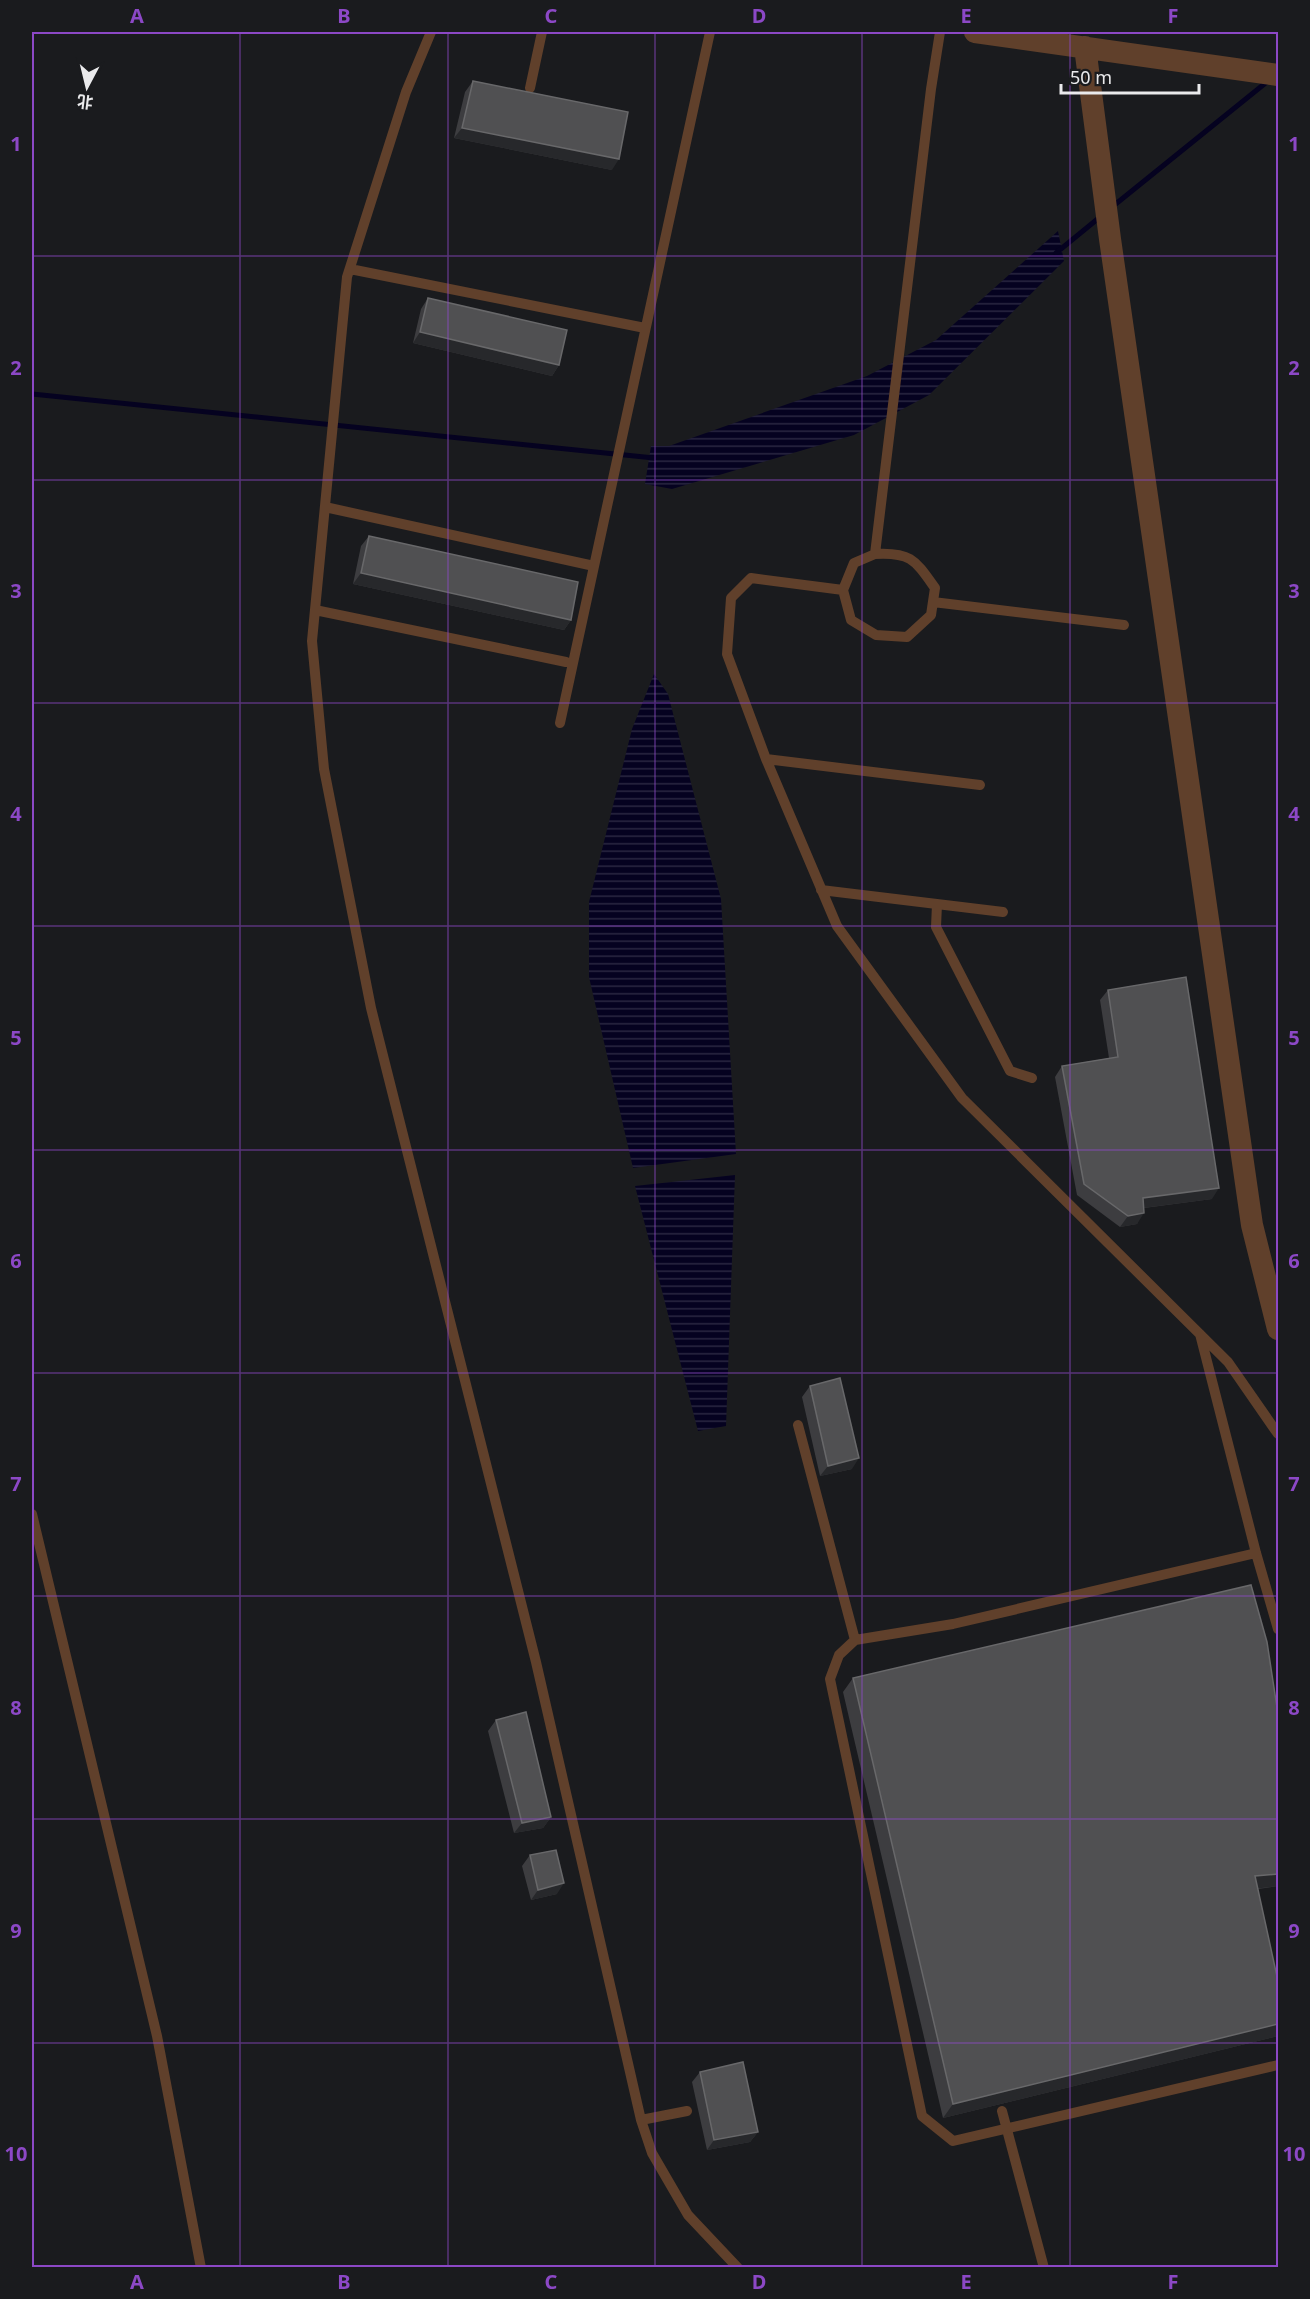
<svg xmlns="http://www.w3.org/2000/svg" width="1310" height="2299" viewBox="0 0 1310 2299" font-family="'Noto Sans','Noto Sans SC',sans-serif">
  <defs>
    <pattern id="water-rules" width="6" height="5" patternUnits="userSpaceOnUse" patternTransform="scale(1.5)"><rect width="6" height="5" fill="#050220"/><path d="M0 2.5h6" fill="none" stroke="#2a2741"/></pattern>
  </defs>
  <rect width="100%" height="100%" fill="#1a1b1e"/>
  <path fill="url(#water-rules)" d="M1058 231 1064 261 929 395 854 435 672 489 645 484 651 446H669L867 376 936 340Z
    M654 674 668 694 721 899 736 1154 633 1168 589 977V902L632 729Z
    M735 1175 726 1426 698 1431 635 1186Z"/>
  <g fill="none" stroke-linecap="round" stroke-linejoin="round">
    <path stroke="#050220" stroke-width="5" d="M1112 207 1268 81
      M1056 253 1100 217
      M32 394 654 458"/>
    <path stroke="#60402b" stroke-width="10" d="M431 32 406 92 347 277 312 641 324 769 371 1008 536 1662 641 2120 652 2153 688 2215 738 2268
      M940 32 931 89 875 554 854 563 843 590 751 578 731 598 727 654 766 759 837 926 962 1098 1228 1362 1278 1434
      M530 88 542 32
      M350 269 645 328
      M325 507 594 566
      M843 590 851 620 876 635 907 637 931 615 935 588C915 560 911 552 875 554
      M933 602 1124 625
      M315 610 566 662
      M560 723 710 32
      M766 759 980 785
      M821 890 1003 912
      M937 904 936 927 1010 1071 1032 1078
      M1200 1334 1256 1553 1278 1629
      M798 1425 855 1640
      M32 1514 157 2036 201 2268
      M1256 1553 953 1624 855 1640 839 1655 830 1679 922 2116 953 2141 1278 2065
      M1002 2111 1044 2268
      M641 2120 687 2111"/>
    <path stroke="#60402b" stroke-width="22" d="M975 32 1278 75
      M1085 47 1110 239 1252 1225 1278 1329"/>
  </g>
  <path fill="#3d3d40" d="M473 81 612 170 454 138 465 92Z
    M428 298 559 365 552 376 413 343 421 309Z
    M369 536 571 620 564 630 353 584 361 546Z
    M1108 990 1212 1199 1144 1208 1137 1224 1120 1227 1077 1195 1055 1077 1062 1066 1109 1058 1100 1000Z
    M810 1386 852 1469 820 1476 802 1397Z
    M853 1678 1278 1714V1886L1258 1889 1278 2036 943 2118 843 1692Z
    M496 1720 551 1817 543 1828 514 1833 488 1731Z
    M530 1855 557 1894 531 1900 522 1866Z
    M700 2072 758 2132 750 2142 707 2150 692 2082Z"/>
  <path fill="#27282b" d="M462 128 619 159 612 170 454 138Z
    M420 332 559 365 552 376 413 343Z
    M361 573 571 620 564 630 353 584Z
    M1219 1188 1212 1199 1135 1209 1143 1198Z
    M1144 1213 1137 1224 1120 1227 1128 1216Z
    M859 1458 852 1469 820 1476 828 1466Z
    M551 1817 543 1828 514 1833 522 1823Z
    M1278 1874V1886L1245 1890 1255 1876Z
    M564 1883 557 1894 531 1900 538 1890Z
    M1278 2024V2036L943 2118 953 2104Z
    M758 2132 750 2142 707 2150 714 2140Z"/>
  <path fill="#505052" stroke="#68686a" stroke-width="1.5" d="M473 81 628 112 619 159 462 128Z
    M428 298 567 330 559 365 420 332Z
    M369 536 578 582 571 620 361 573Z
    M1186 977 1219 1188 1143 1198 1144 1213 1128 1216 1084 1184 1062 1066 1118 1057 1108 990Z
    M840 1378 859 1458 828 1466 810 1386Z
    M1251 1585 1267 1642 1278 1714V1874L1255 1876 1278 1981V2024L953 2104 853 1678Z
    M526 1712 551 1817 522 1823 496 1720Z
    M556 1850 564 1883 538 1890 530 1855Z
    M743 2062 758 2132 714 2140 700 2072Z"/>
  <path fill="none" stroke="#8c48c6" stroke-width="1.5" stroke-opacity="0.55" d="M240 32V2268M448 32V2268M655 32V2268M862 32V2268M1070 32V2268M32 256H1278M32 480H1278M32 703H1278M32 926H1278M32 1150H1278M32 1373H1278M32 1596H1278M32 1819H1278M32 2043H1278"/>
  <rect width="1310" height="2299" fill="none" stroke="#1a1b1e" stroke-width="66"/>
  <g transform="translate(87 87) rotate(187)" stroke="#1a1b1e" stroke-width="4.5" paint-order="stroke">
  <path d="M0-4.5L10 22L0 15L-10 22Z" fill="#eaeaec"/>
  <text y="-9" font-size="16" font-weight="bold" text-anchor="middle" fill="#eaeaec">北</text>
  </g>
  <path d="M1061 84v9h138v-9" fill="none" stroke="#eaeaec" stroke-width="3"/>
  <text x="1070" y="84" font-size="18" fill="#eaeaec" stroke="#1a1b1e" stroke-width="4.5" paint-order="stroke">50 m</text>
  <rect x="33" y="33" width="1244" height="2233" fill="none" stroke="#8c48c6" stroke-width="2"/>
  <g font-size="20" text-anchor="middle" font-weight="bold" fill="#8c48c6">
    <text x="137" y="23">A</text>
    <text x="344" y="23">B</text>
    <text x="551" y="23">C</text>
    <text x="759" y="23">D</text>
    <text x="966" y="23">E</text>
    <text x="1173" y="23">F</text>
    <text x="16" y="151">1</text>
    <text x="1294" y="151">1</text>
    <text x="16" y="375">2</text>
    <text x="1294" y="375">2</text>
    <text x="16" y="598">3</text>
    <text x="1294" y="598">3</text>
    <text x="16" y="821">4</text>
    <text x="1294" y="821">4</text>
    <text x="16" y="1045">5</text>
    <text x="1294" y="1045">5</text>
    <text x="16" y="1268">6</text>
    <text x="1294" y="1268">6</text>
    <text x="16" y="1491">7</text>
    <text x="1294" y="1491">7</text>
    <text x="16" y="1715">8</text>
    <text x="1294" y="1715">8</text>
    <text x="16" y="1938">9</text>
    <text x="1294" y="1938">9</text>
    <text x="16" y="2161">10</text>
    <text x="1294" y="2161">10</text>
    <text x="137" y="2289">A</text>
    <text x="344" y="2289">B</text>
    <text x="551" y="2289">C</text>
    <text x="759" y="2289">D</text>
    <text x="966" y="2289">E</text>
    <text x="1173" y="2289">F</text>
  </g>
</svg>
